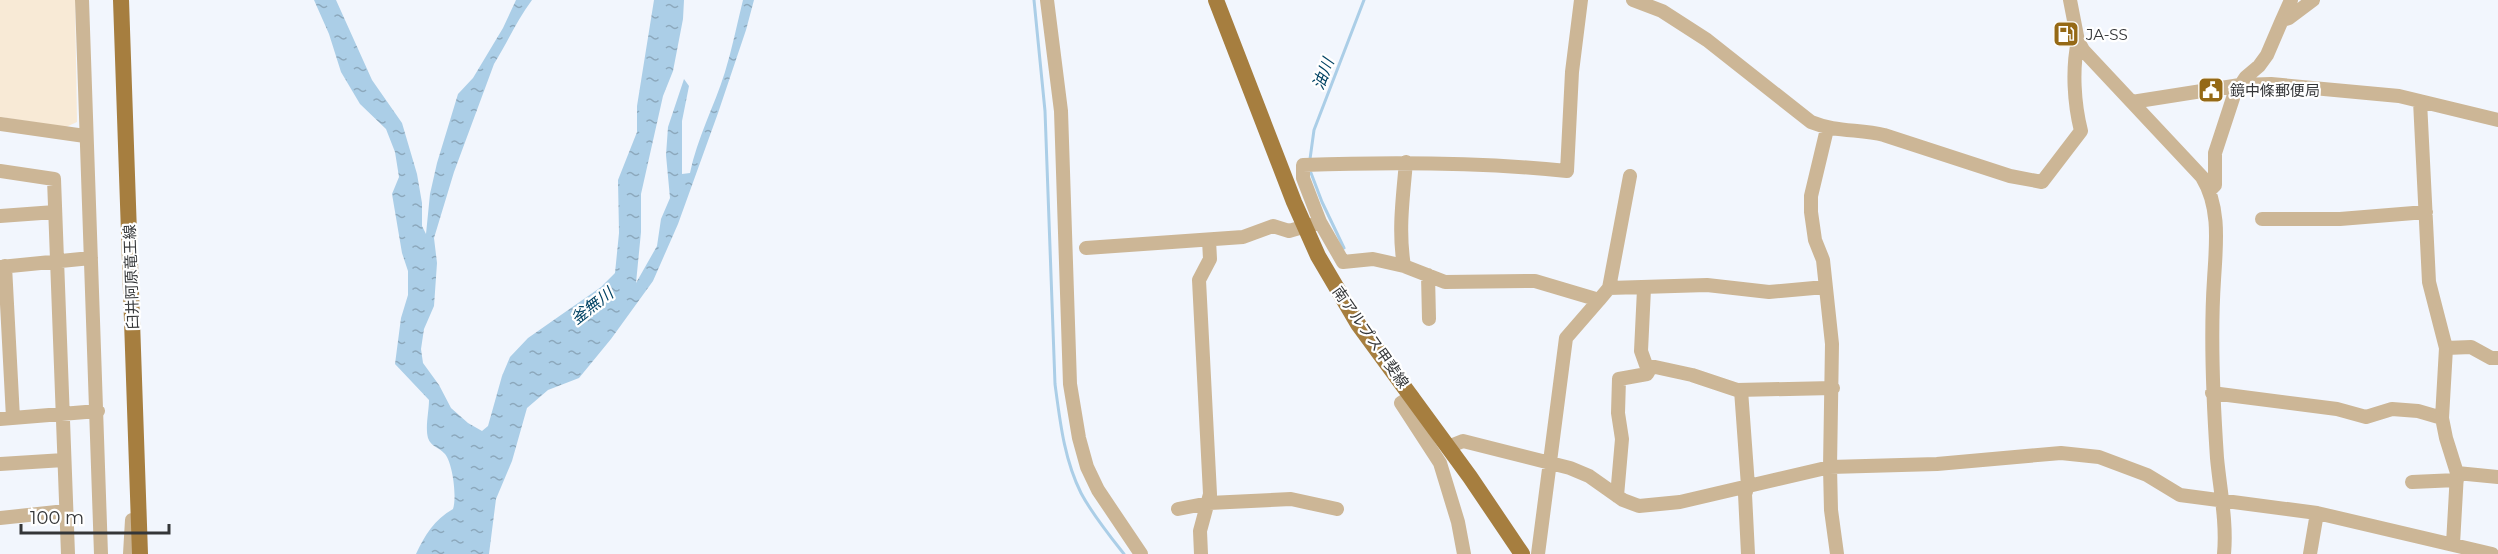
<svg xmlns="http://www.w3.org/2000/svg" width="2498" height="554" viewBox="0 0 2498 554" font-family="Montserrat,'Noto Sans JP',sans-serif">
  <defs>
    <pattern id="water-ripples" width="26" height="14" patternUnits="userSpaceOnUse" patternTransform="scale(1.5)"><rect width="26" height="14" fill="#abcee7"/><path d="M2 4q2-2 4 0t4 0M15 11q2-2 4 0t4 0" fill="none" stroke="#8ca8bc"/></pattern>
  </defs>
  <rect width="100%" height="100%" fill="#f2f6fd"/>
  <path fill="#f8ead6" d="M0 0H75L77 122 66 127 0 117Z"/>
  <path fill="url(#water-ripples)" d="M314 0H336L372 80 402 123 417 174 422 203V226L426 234 430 194 437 163 458 94 473 78 503 28 516 0H532C517 20 507 43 494 64L454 172 434 238 437 263 434 306 424 329 421 349 423 363 439 385 451 408 468 423 482 431 488 426 502 376 510 357 528 338 601 287 615 273 619 233 618 180 637 132V106L654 0H684L683 19 673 71 663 96 641 194V232L636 283 657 246 661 219 670 198 666 155 668 127 684 79 689 86 682 121V174L690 173C697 138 714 107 725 72 732 49 737 24 743 0H754L746 30 718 113 678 224 653 281 611 339 579 378 548 390 527 408 512 461 496 499 489 554H416C425 535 434 520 453 509 457 498 453 464 445 454 439 447 431 447 428 438 425 427 429 411 429 400L395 364 401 318 408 295V271L402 253 392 194 399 177 395 152 386 129 360 104 341 72 329 34Z"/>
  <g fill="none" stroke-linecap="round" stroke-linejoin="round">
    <path stroke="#abcee7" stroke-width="3" d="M1034 0 1045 111 1055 384C1060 421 1064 459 1081 493 1092 514 1109 535 1124 554
      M1310 159 1314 130 1364 0
      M1311 173 1322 202 1344 248"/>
    <path stroke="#ccb696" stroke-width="14" d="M82 0 101 554
      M1047 0 1061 111 1070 384 1079 438 1087 467 1098 490 1141 554
      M1633 0 1662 11 1707 40 1811 122C1835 132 1860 129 1884 135L2010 176 2042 182 2081 131C2074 103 2072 69 2078 41
      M2070 0 2078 41 2083 50 2202 177C2221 208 2216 245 2214 280 2210 339 2213 399 2217 458 2220 490 2227 522 2224 554
      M2282 20 2291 0
      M2420 101 2429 282 2446 348 2442 418 2446 438 2457 473 2453 544
      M2132 102 2240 85 2271 84 2399 96 2498 120
      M0 124 85 136
      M1827 129 1811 196V212L1815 240 1823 260 1832 344 1830 467 1831 510 1837 554
      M0 171 54 179 68 554
      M2210 190 2215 185V153L2234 95 2246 77 2259 66 2267 55 2282 20 2289 18 2313 0
      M0 216 55 212
      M2262 219H2340L2426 212
      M1320 222 1303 178V165C1392 162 1479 162 1567 171L1572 72 1581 0
      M1086 248 1243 237 1273 226 1289 231 1320 222 1343 262 1373 259 1404 266 1445 282 1535 281 1599 300 1609 288 1630 176
      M5 266 13 418
      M1404 266C1398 231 1403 197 1406 162
      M0 267 91 258
      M1428 275 1429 319
      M1609 288 1707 285 1769 292 1825 287
      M1644 289 1641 351 1646 365 1692 375 1737 390 1833 388
      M2446 348 2471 347 2491 358H2498
      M1741 390 1748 486 1745 494 1748 554
      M2212 393 2337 409 2366 417 2392 409 2418 411 2442 418
      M1412 396 1401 403 1440 463 1458 522 1464 554
      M0 419 98 411
      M1448 447 1463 441 1570 468 1589 476 1623 500 1639 506 1680 502 1830 467 1937 464 2061 453 2099 457 2147 475 2180 495 2317 513 2492 554
      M0 464 64 460
      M2457 473 2498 477
      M2412 482 2457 480
      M1617 496 1622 439 1618 413 1619 379 1647 374 1651 367
      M1178 509 1209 503 1291 499 1337 509
      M0 518 66 511
      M130 554 132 520
      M1201 554 1200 531 1210 494 1199 280 1210 259 1209 240
      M1538 554 1566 338 1599 300
      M2310 554 2317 513"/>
    <path stroke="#a67e3f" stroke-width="16" d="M121 0 140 554
      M1216 0 1294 202 1318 256 1358 324 1470 477 1522 554"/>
  </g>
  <defs>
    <g id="fuel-square" transform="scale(1.35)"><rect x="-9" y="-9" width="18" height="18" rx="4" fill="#956916" stroke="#fff"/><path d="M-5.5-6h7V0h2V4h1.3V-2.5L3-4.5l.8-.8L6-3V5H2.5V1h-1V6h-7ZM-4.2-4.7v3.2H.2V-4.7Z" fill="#fff"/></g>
    <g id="civic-square" transform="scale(1.35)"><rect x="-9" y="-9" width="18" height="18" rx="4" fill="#956916" stroke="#fff"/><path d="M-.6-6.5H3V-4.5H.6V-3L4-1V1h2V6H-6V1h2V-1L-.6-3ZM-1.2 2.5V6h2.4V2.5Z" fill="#fff"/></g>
  </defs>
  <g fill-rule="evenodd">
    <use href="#fuel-square" x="2066" y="34"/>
    <use href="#civic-square" x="2211" y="90"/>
  </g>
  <g text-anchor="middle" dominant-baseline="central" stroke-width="4.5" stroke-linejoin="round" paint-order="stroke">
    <g font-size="15" fill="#343638" stroke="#fff" text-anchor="start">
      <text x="2086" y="34">JA-SS</text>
      <text x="2230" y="90">鏡中條郵便局</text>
    </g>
    <g font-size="15" fill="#343638" stroke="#fff">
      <text transform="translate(131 277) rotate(-92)">臼井阿原竜王線</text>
      <text transform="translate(1371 337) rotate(55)">南アルプス甲斐線</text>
    </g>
    <g font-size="16" font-style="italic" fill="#024364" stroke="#fff">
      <text transform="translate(1323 74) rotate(-69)">油川</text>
      <text transform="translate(592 306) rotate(-38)">釜無川</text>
    </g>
  </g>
  <path d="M21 524v9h148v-9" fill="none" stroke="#343638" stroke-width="3"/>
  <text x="30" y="524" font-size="18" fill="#343638" stroke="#ffffff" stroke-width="4.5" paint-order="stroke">100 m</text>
</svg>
